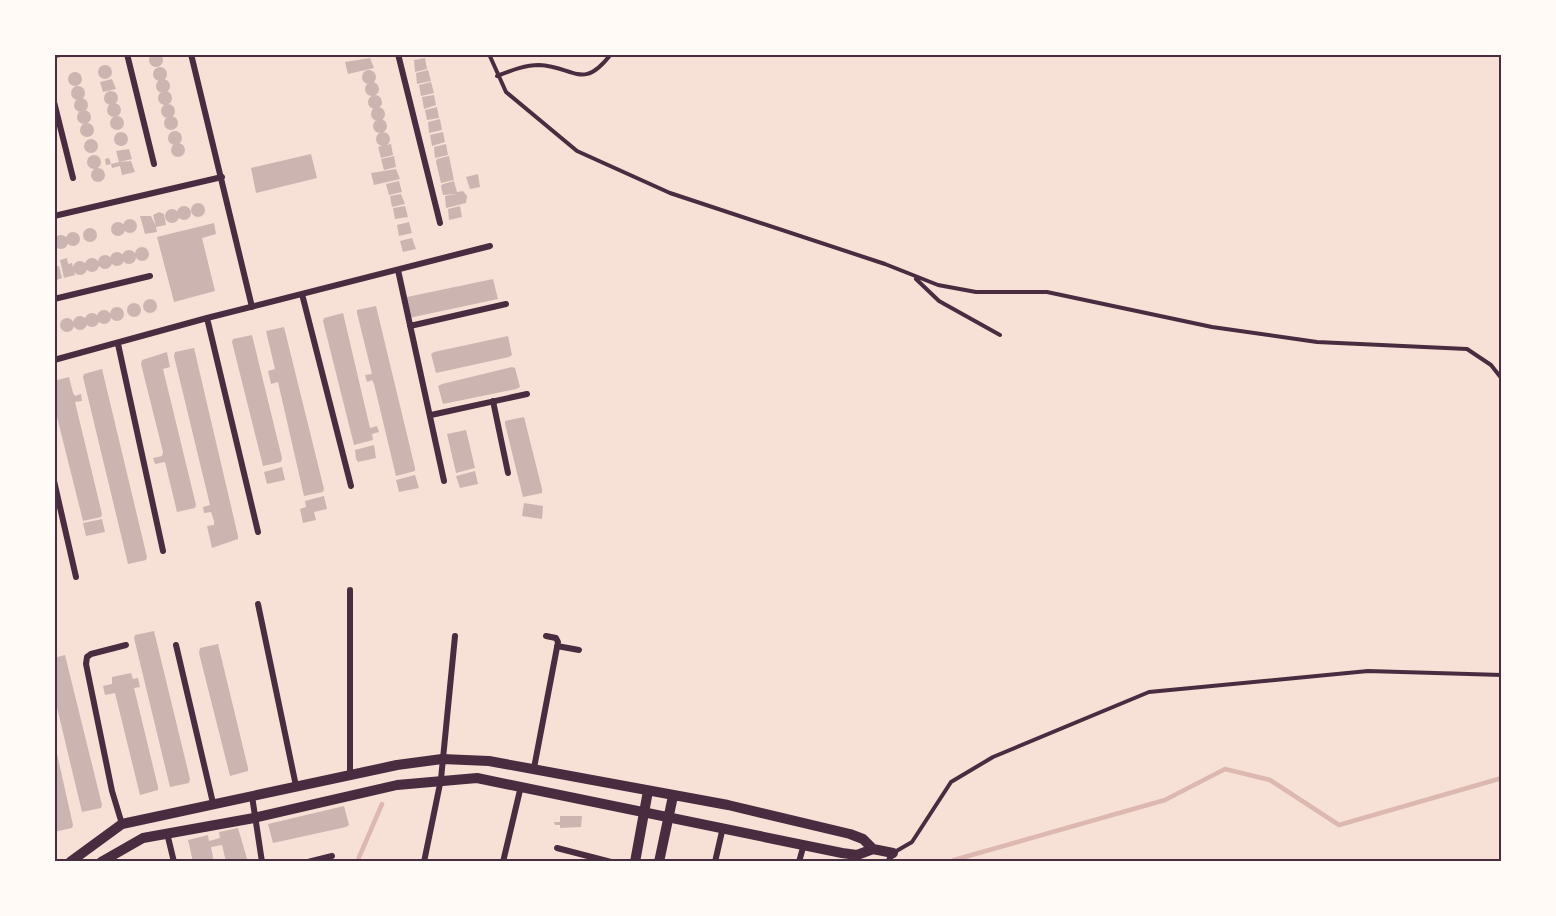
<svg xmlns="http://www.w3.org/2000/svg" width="1556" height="916" viewBox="0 0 1556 916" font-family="Figtree,sans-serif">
  <rect width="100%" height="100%" fill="#f7e1d7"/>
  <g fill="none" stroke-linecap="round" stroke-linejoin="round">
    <path stroke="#dcb8b0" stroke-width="4.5" d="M954 860 1165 800 1225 769 1270 780 1339 825 1502 778
      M357 862 382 804"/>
  </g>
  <path fill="#ccb4b1" d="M149 60a7 7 0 1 1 14 0a7 7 0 1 1-14 0Z
    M370 58 374 68 348 74 345 62Z
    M425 58 427 69 415 72 414 60Z
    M98 72a7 7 0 1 1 14 0a7 7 0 1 1-14 0Z
    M153 74a7 7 0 1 1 14 0a7 7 0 1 1-14 0Z
    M428 70 431 81 417 84 416 73Z
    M362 77a7 7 0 1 1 14 0a7 7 0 1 1-14 0Z
    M68 79a7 7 0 1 1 14 0a7 7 0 1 1-14 0Z
    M112 79 116 89 103 92 100 82Z
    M156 86a7 7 0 1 1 14 0a7 7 0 1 1-14 0Z
    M431 82 434 93 421 96 419 85Z
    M365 89a7 7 0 1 1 14 0a7 7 0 1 1-14 0Z
    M71 93a7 7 0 1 1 14 0a7 7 0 1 1-14 0Z
    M158 98a7 7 0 1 1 14 0a7 7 0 1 1-14 0Z
    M104 98a7 7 0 1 1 14 0a7 7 0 1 1-14 0Z
    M434 95 436 105 424 109 422 97Z
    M368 102a7 7 0 1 1 14 0a7 7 0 1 1-14 0Z
    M74 105a7 7 0 1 1 14 0a7 7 0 1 1-14 0Z
    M107 110a7 7 0 1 1 14 0a7 7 0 1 1-14 0Z
    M161 111a7 7 0 1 1 14 0a7 7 0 1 1-14 0Z
    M437 107 439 118 427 120 425 110Z
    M371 114a7 7 0 1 1 14 0a7 7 0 1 1-14 0Z
    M77 117a7 7 0 1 1 14 0a7 7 0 1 1-14 0Z
    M164 123a7 7 0 1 1 14 0a7 7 0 1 1-14 0Z
    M110 123a7 7 0 1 1 14 0a7 7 0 1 1-14 0Z
    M440 119 442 130 429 133 428 122Z
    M373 126a7 7 0 1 1 14 0a7 7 0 1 1-14 0Z
    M80 130a7 7 0 1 1 14 0a7 7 0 1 1-14 0Z
    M168 138a7 7 0 1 1 14 0a7 7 0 1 1-14 0Z
    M443 132 445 142 432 146 430 135Z
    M114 139a7 7 0 1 1 14 0a7 7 0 1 1-14 0Z
    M376 139a7 7 0 1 1 14 0a7 7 0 1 1-14 0Z
    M84 146a7 7 0 1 1 14 0a7 7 0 1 1-14 0Z
    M171 150a7 7 0 1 1 14 0a7 7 0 1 1-14 0Z
    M391 144 393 155 381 158 378 147Z
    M446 144 448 155 435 158 434 147Z
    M129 149 132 159 119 162 131 161 135 172 122 175 120 166 112 168 111 164 106 165 105 159 109 158 111 164 119 162 116 151Z
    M311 154 317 178 256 193 251 168Z
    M87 162a7 7 0 1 1 14 0a7 7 0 1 1-14 0Z
    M394 156 396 167 384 170 381 159Z
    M449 156 454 180 441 183 436 162 437 159Z
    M91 175a7 7 0 1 1 14 0a7 7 0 1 1-14 0Z
    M396 169 400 179 374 185 371 173Z
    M478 174 480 187 470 189 466 177Z
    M399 181 402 192 389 195 386 184Z
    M454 181 457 192 463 191 467 196 466 203 446 208 445 196 457 194 443 195 441 186 443 184Z
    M401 194 405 204 392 207 390 196Z
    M191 210a7 7 0 1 1 14 0a7 7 0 1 1-14 0Z
    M405 206 408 217 395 219 393 208Z
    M460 206 462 217 449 220 448 209Z
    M177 213a7 7 0 1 1 14 0a7 7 0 1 1-14 0Z
    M165 216a7 7 0 1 1 14 0a7 7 0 1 1-14 0Z
    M159 212 164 214 166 225 156 227 157 232 145 234 140 216H151L156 226 153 215Z
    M123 226a7 7 0 1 1 14 0a7 7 0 1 1-14 0Z
    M409 222 412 233 399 236 397 225Z
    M111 229a7 7 0 1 1 14 0a7 7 0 1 1-14 0Z
    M214 223 216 234 202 238 215 291 174 302 157 237Z
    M83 235a7 7 0 1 1 14 0a7 7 0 1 1-14 0Z
    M66 239a7 7 0 1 1 14 0a7 7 0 1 1-14 0Z
    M54 242a7 7 0 1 1 14 0a7 7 0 1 1-14 0Z
    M412 238 416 249 403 252 400 241Z
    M135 254a7 7 0 1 1 14 0a7 7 0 1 1-14 0Z
    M122 257a7 7 0 1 1 14 0a7 7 0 1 1-14 0Z
    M110 259a7 7 0 1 1 14 0a7 7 0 1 1-14 0Z
    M98 262a7 7 0 1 1 14 0a7 7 0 1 1-14 0Z
    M67 258 68 264 72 263 75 275 64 278 60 260Z
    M85 265a7 7 0 1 1 14 0a7 7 0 1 1-14 0Z
    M73 268a7 7 0 1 1 14 0a7 7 0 1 1-14 0Z
    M59 266 62 278 54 281V267Z
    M493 279 498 299 409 318 405 299 407 297Z
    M143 306a7 7 0 1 1 14 0a7 7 0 1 1-14 0Z
    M127 310a7 7 0 1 1 14 0a7 7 0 1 1-14 0Z
    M376 306 415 468V471L396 476 374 384 372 380 367 382 365 375 372 374 357 313V310Z
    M110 314a7 7 0 1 1 14 0a7 7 0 1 1-14 0Z
    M97 317a7 7 0 1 1 14 0a7 7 0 1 1-14 0Z
    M343 313 370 428 377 426 379 432 372 434 373 440 354 445 323 321 324 318Z
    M85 320a7 7 0 1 1 14 0a7 7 0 1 1-14 0Z
    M73 323a7 7 0 1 1 14 0a7 7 0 1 1-14 0Z
    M60 325a7 7 0 1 1 14 0a7 7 0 1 1-14 0Z
    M284 327 324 489 323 492 304 496 278 382 271 384 268 371 275 369 266 331Z
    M252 335 282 458 281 462 263 466 232 342 233 339Z
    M508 336 512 355 509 357 436 373 431 354 434 352Z
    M194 348 238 536V539L212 548 207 526 214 525V521L211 512 204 513 203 507 210 505 174 356 175 352Z
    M167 352 170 367 163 369 196 505 195 508 177 512 165 462 155 464 153 458 162 456 163 452 141 364 142 360Z
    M512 367 515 368 520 387 516 389 443 404 438 386 442 384Z
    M102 369 147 557 146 560 128 564 83 377 84 374Z
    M69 377 73 393 75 396 81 394 82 401 75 402 102 514 101 517 83 521 54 405V381Z
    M524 417 542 489V493L523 497 505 424V421Z
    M466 430 475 468 456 473 447 434Z
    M374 445 376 458 358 462 356 459 355 450Z
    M282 467 285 480 267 484 264 472Z
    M475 471 478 484 460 488 456 476Z
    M415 475 419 488 399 492 396 480Z
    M324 496 327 509 314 512 316 520 303 523 300 509 306 507 305 501Z
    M524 503 543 506 542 519 522 516Z
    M102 519 105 532 86 536 83 523Z
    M154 631 190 779 189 783 170 787 134 638 135 635Z
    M218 644 248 768V771L230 776 199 653 200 648Z
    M65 655 102 805 101 808 82 812 54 695V658Z
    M131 673 133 679 138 678 140 687 134 688 158 787V790L140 795 115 693 105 695 103 686 112 684V677Z
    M57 754 73 825 72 828 54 832V755Z
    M344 806 349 825 346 827 273 843 268 824Z
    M560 816H582L581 827 560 828V825H555L554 822H560Z
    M238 828 248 862H226L222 845 211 847 214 862H193L188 840 208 835 209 841 220 838 219 832Z"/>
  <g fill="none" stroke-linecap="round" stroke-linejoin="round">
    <path stroke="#4a2c40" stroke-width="4" d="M489 54 506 92 577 151 670 193 885 264 938 285 976 292H1047L1212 327 1317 342 1467 349 1491 365 1502 379
      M497 76C510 71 524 65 539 65 575 67 583 91 611 54
      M916 279 939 301 1000 335
      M893 853 912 842 951 782 993 757 1149 692 1368 671 1502 675"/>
    <path stroke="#4a2c40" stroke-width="6" d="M127 54 154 164
      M191 54 252 307
      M398 54 440 223
      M54 55 60 54
      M54 102 73 178
      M54 216 222 177
      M398 270 444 481
      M302 294 351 486
      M54 299 150 276
      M207 318 258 532
      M410 326 506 304
      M118 344 163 551
      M54 360 207 318 490 246
      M493 401 508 473
      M431 415 527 394
      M54 481 76 577
      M258 604 296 786
      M176 645 213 803
      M557 646 579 650
      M534 768 558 642 556 638 546 636
      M350 776V590
      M252 796 262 862
      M122 824 112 791 86 664 87 657 91 654 126 645
      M167 833 174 862
      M557 848 611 862
      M308 862 332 856
      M424 862 441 779 455 636
      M503 862 521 786
      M715 862 723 827
      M799 862 804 844
      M888 862 893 853"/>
    <path stroke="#4a2c40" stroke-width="10" d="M70 862 122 824 397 765 442 759 489 761 728 805 850 834 863 839 873 849
      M101 862 143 838 254 818 397 785 477 778 842 853 857 855 873 849 893 853
      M635 862 648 791
      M659 862 673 796"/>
  </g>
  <rect width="1556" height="916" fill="none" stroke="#fffaf5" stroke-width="111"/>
  <rect x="56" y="56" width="1444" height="804" fill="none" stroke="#4a2c40" stroke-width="2"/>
</svg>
